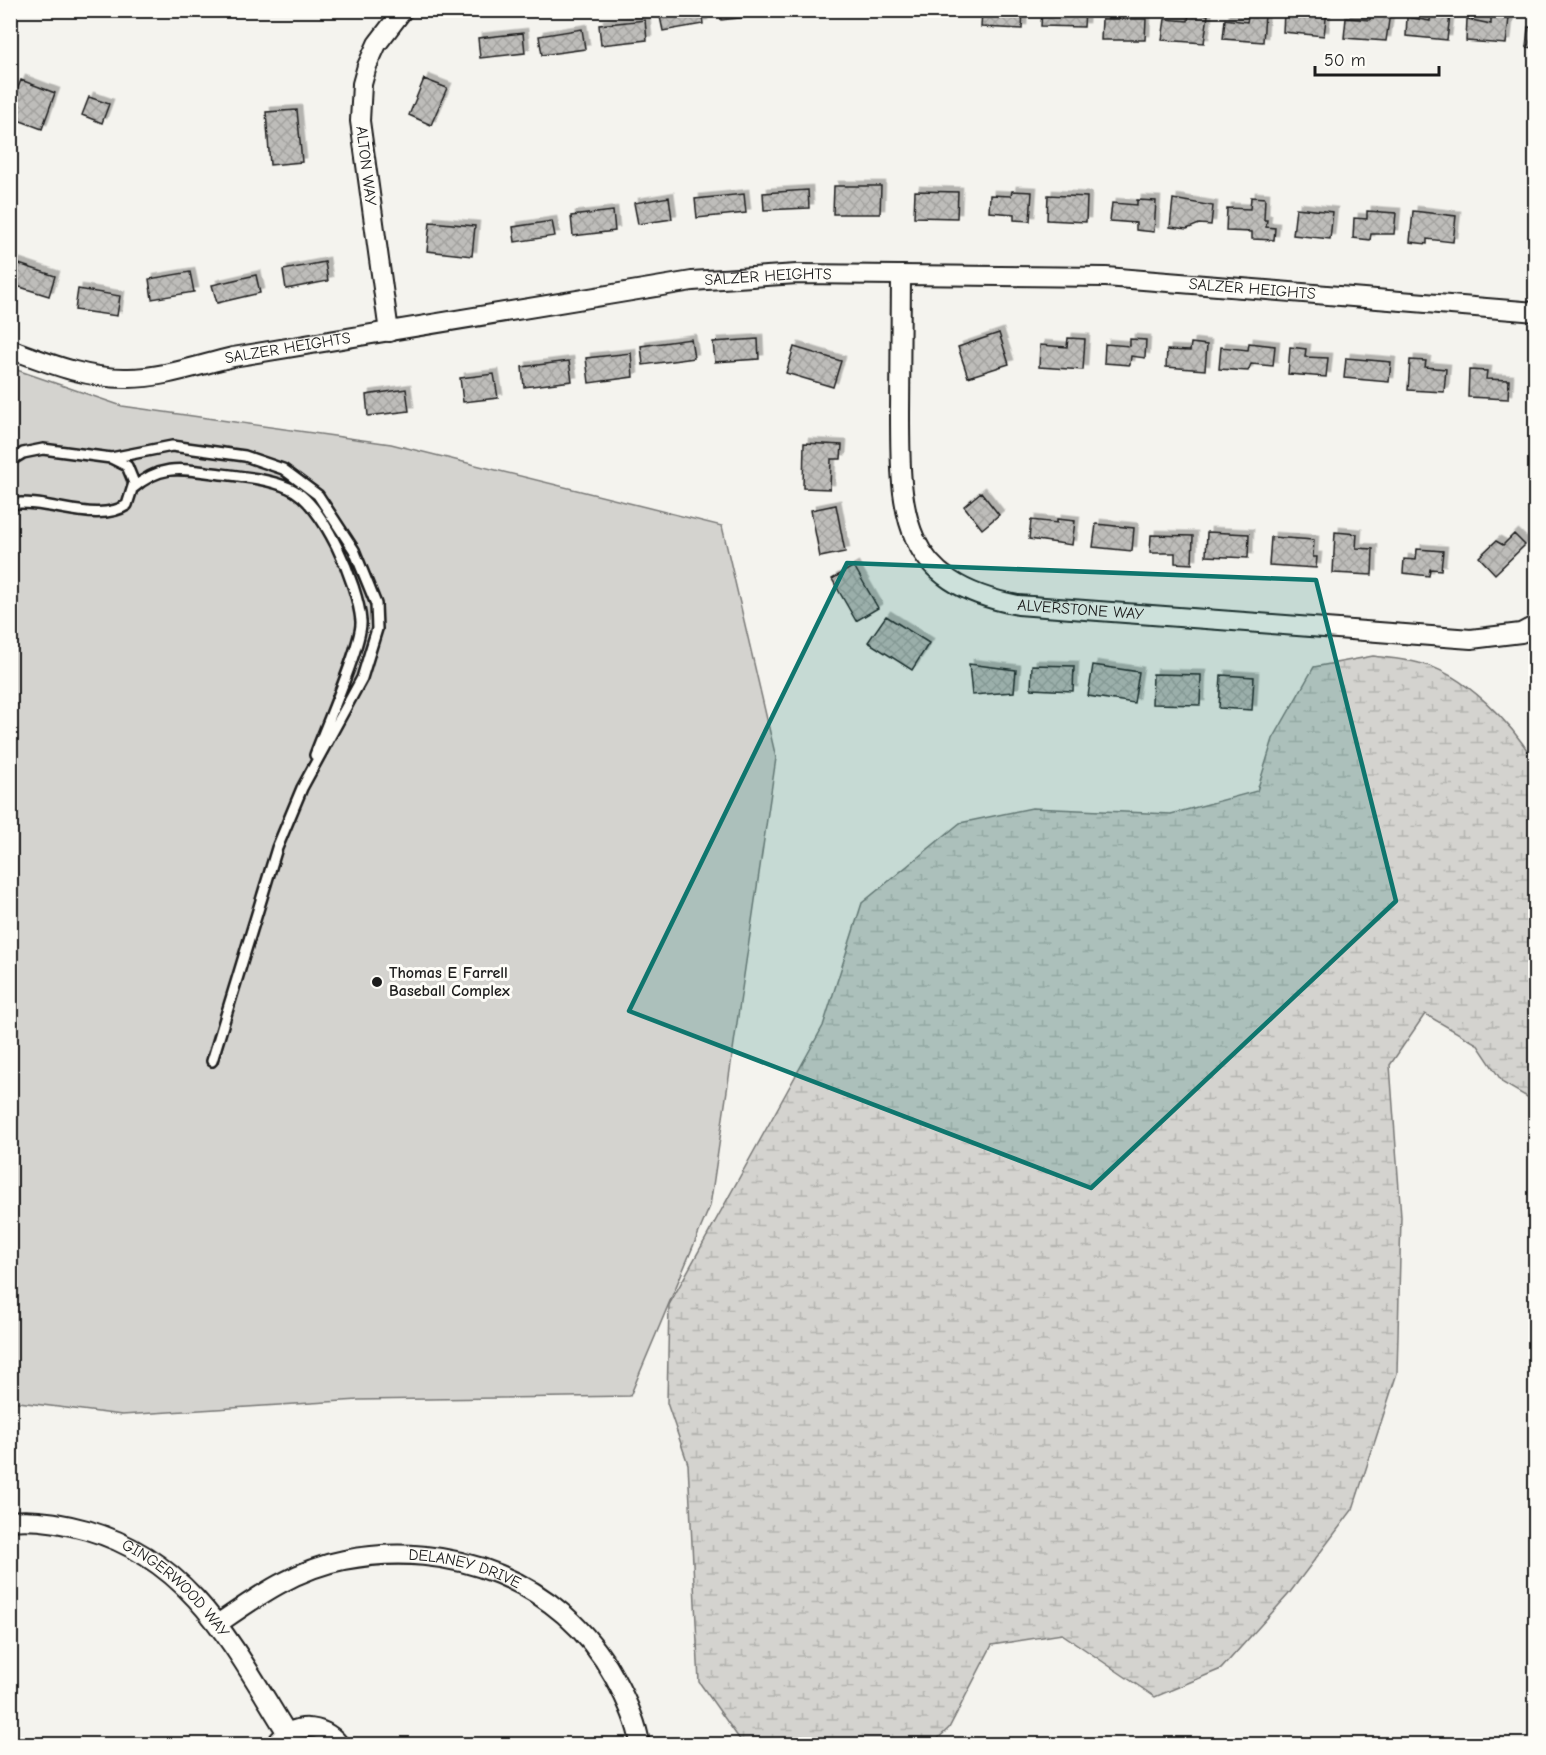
<svg xmlns="http://www.w3.org/2000/svg" width="1546" height="1755" viewBox="0 0 1546 1755" font-family="'Comic Neue',sans-serif">
  <defs>
    <pattern id="wetland-marsh" width="20" height="14" patternUnits="userSpaceOnUse" patternTransform="scale(1.5)"><rect width="20" height="14" fill="#d4d3cf"/><path d="M1 5h8M5 5V1M11 12h8M15 12V8" fill="none" stroke="#b5b5b1"/></pattern>
    <pattern id="building-cross-hatch" width="8" height="8" patternUnits="userSpaceOnUse" patternTransform="scale(1.5)"><rect width="8" height="8" fill="#bebdba"/><path d="M0 0l8 8M0 8l8-8" fill="none" stroke="#a3a29f"/></pattern>
    <filter id="shadow"><feDropShadow dx="4.5" dy="-4.5" stdDeviation="0" flood-color="#0004"/></filter>
  </defs>
  <rect width="100%" height="100%" fill="#f4f3ee"/>
  <filter id="ink" filterUnits="userSpaceOnUse"><feTurbulence type="fractalNoise" baseFrequency=".0167" numOctaves="2"/><feDisplacementMap in="SourceGraphic" scale="12" xChannelSelector="R" yChannelSelector="G"/><feConvolveMatrix kernelMatrix="1 2 1 2 8 2 1 2 1" color-interpolation-filters="sRGB"/></filter>
  <g filter="url(#ink)">
    <path fill="url(#wetland-marsh)" stroke="#787876" stroke-width="1.5" d="M1373 656C1388 658 1404 659 1419 663 1464 673 1513 724 1535 763L1536 1102 1503 1083 1477 1044 1425 1014 1390 1065 1401 1217 1397 1373 1353 1509 1288 1595 1221 1669 1155 1697 1062 1634 992 1645 949 1728 932 1744H743L699 1682 688 1464 667 1403 669 1305 823 1026 862 903 960 823 1032 808 1171 814 1257 791 1273 739 1314 667Z"/>
    <path fill="#d4d3cf" stroke="#787876" stroke-width="1.5" d="M11 368 122 406 391 444 722 526 776 758 710 1206 630 1396 359 1400 122 1415 11 1401Z"/>
    <path fill="url(#building-cross-hatch)" stroke="#1c1c1c" stroke-width="1.5" filter="url(#shadow)" d="M670 10H701L703 24 663 31 659 12Z
      M720 10H758V16L721 20Z
      M778 10H828V13L778 17Z
      M923 10H960V14Z
      M982 10H1023L1022 29 981 27Z
      M1042 10H1085L1084 27 1041 26Z
      M1308 10H1327L1324 36 1283 32 1284 12 1308 15Z
      M1371 12 1390 13 1386 41 1344 38 1346 18 1370 20Z
      M1431 12 1450 15 1447 40 1406 36 1407 17 1430 21Z
      M1189 13 1208 15 1204 43 1162 40 1165 19 1188 21Z
      M1249 13 1265 15 1263 42 1223 39 1225 19 1247 22Z
      M1491 16 1509 18 1506 44 1466 41 1467 19 1491 24Z
      M1102 19H1146L1145 40H1101Z
      M645 20 647 40 601 45 599 25Z
      M1528 27 1536 28V48L1526 47Z
      M582 29 585 49 542 55 539 36Z
      M523 33 525 53 480 58 478 38Z
      M424 79 447 88 431 125 409 115Z
      M21 80 55 93 42 129 10 117V108Z
      M89 97 109 104 102 123 82 115Z
      M297 110 302 162 270 165 266 112Z
      M834 186H881L880 214H833Z
      M808 190 809 208 764 210 763 193Z
      M915 191 958 192 957 218 914 217Z
      M1012 191 1032 192 1030 221 1014 220V214L989 212 990 195 1011 196Z
      M744 194 746 213 697 218 695 199Z
      M1048 195 1087 197 1086 222 1047 220Z
      M669 197 672 219 638 224 634 203Z
      M1251 197 1265 198 1264 220H1267L1266 227 1275 228 1274 240 1252 239V232L1226 231 1227 208 1250 209Z
      M1173 199 1213 206 1211 225 1199 224 1187 229 1170 227Z
      M1137 200 1156 201 1154 232 1136 230V223L1110 221 1112 203 1137 205Z
      M1296 208 1333 212 1330 239 1293 235Z
      M613 211 615 231 573 236 571 216Z
      M1367 211 1396 213 1394 234H1371L1370 240 1353 238 1354 218 1367 219Z
      M1413 211 1456 216 1453 242 1427 239V244L1410 242Z
      M552 221 555 236 515 242 513 227Z
      M430 222 475 226 472 256 427 251Z
      M325 262 328 281 286 289 283 270Z
      M16 263 55 276 49 296 10 284Z
      M190 272 194 292 152 299 149 279Z
      M256 275 260 293 217 303 212 285Z
      M78 289 120 296 117 316 75 310Z
      M999 333 1009 364 968 377 958 347Z
      M1068 338 1085 339 1083 370 1039 367 1040 345 1067 347Z
      M691 339 694 358 643 365 641 346Z
      M758 339 759 359 715 362 713 342Z
      M1130 339 1146 340 1145 358 1131 356 1130 365 1104 363 1105 344 1130 346Z
      M1191 343 1207 345 1205 370 1166 367 1167 350 1190 351Z
      M1249 343 1275 346 1273 366 1251 364 1248 371 1219 369 1221 347 1248 350Z
      M794 347 841 361 833 387 786 373Z
      M1290 347 1306 349 1305 357 1328 358 1326 377 1288 374Z
      M631 353 633 377 589 383 586 358Z
      M1346 358 1391 362 1389 382 1344 378Z
      M1410 360 1426 361 1425 367 1446 369 1444 392 1408 390Z
      M569 361 572 381 524 387 522 367Z
      M1469 370 1487 371 1486 379 1509 380 1508 399 1468 397Z
      M494 374 498 398 463 402 460 378Z
      M406 389 409 411 368 416 366 395Z
      M804 443 842 445 841 459H831L830 489 803 488Z
      M981 492 999 515 982 529 964 506Z
      M836 505 845 552 820 557 811 510Z
      M1057 519 1075 521 1072 545 1029 539 1031 520 1057 523Z
      M1096 524 1134 528 1132 551 1093 547Z
      M1207 532 1249 534 1248 558 1206 556Z
      M1335 532 1357 534 1356 548 1373 549 1372 575 1333 573Z
      M1514 534 1525 545 1495 574 1479 557 1496 541 1503 545Z
      M1151 535 1193 536 1192 564 1175 563V553H1150Z
      M1271 537 1314 540 1313 557H1317L1316 568 1269 565Z
      M1417 549 1443 551 1441 570 1430 569 1429 576 1403 573 1404 559 1416 560Z
      M854 566 878 608 856 621 832 579Z
      M886 616 929 643 912 670 868 642Z
      M969 664 1016 670 1014 692 972 695Z
      M1032 665 1074 666 1073 691 1031 689Z
      M1093 665 1139 672 1134 703 1088 696Z
      M1153 674 1201 675 1200 705 1152 704Z
      M1221 675 1254 677 1252 710 1219 708Z"/>
    <g fill="none" stroke-linecap="round" stroke-linejoin="round">
      <g stroke="#1c1c1c" stroke-width="14">
        <path id="service" d="M111 458 172 446 245 456 283 469 318 495 354 550 376 604 377 629 362 678 302 788 277 848 212 1061
          M10 461 23 453 43 449 111 458 127 466 134 483 127 505C96 525 47 498 10 504
          M132 489C159 465 178 468 213 473 237 476 266 478 289 488 323 502 358 585 361 621 363 642 324 730 315 755"/>
      </g>
      <g stroke="#1c1c1c" stroke-width="22">
        <g id="minor">
          <path id="s1" d="M901 275C901 321 900 367 900 413 900 515 901 583 1018 605L1471 639 1521 633 1536 625"/>
          <path d="M389 332 360 121 362 84 367 66 377 44 403 10"/>
          <path id="s2" d="M10 349C48 363 87 379 128 378 163 378 199 365 233 357L692 281 797 274 1106 277 1536 312"/>
          <path id="s3" d="M10 1521C36 1518 62 1523 87 1530 192 1560 234 1648 287 1733"/>
          <path id="s4" d="M219 1623C258 1596 296 1569 344 1560 450 1539 561 1580 614 1677 625 1697 637 1721 640 1744"/>
          <path d="M276 1744C292 1722 323 1723 339 1744"/>
        </g>
      </g>
      <use href="#service" stroke="#fdfcf7" stroke-width="9"/>
      <use href="#minor" stroke="#fdfcf7" stroke-width="18"/>
    </g>
  </g>
  <path fill="#0f766e" fill-opacity="0.2" stroke="#0f766e" stroke-width="4.5" stroke-linejoin="round" d="M847 563 1316 580 1396 901 1091 1188 629 1011Z"/>
  <circle fill="#1c1c1c" stroke="#fdfcf7" stroke-width="2" cx="377" cy="982" r="6"/>
  <g text-anchor="middle" dominant-baseline="central" stroke-width="6" stroke-linejoin="round" paint-order="stroke">
    <g font-size="16" fill="#1c1c1c" stroke="#fdfcf7">
      <text transform="translate(366 166) rotate(83)">ALTON WAY</text>
      <text stroke="none"><textPath href="#s2" startOffset="771">SALZER HEIGHTS</textPath></text>
      <text stroke="none"><textPath href="#s2" startOffset="1256">SALZER HEIGHTS</textPath></text>
      <text stroke="none"><textPath href="#s2" startOffset="285">SALZER HEIGHTS</textPath></text>
      <text stroke="none"><textPath href="#s1" startOffset="456">ALVERSTONE WAY</textPath></text>
      <text stroke="none"><textPath href="#s4" startOffset="264">DELANEY DRIVE</textPath></text>
      <text stroke="none"><textPath href="#s3" startOffset="186">GINGERWOOD WAY</textPath></text>
    </g>
    <g font-size="16" font-weight="bold" fill="#1c1c1c" stroke="#fdfcf7" text-anchor="start">
      <text x="389" y="973">Thomas E Farrell<tspan x="389" dy="18">Baseball Complex</tspan></text>
    </g>
  </g>
  <rect width="1546" height="1755" fill="none" stroke="#fdfcf7" stroke-width="36"/>
  <rect x="18" y="18" width="1510" height="1719" fill="none" stroke="#1c1c1c" stroke-width="2" filter="url(#ink)"/>
  <path d="M1315 66v9h124v-9" fill="none" stroke="#1c1c1c" stroke-width="3"/>
  <text x="1324" y="66" font-size="18" fill="#1c1c1c" stroke="#fdfcf7" stroke-width="4.5" paint-order="stroke">50 m</text>
</svg>
